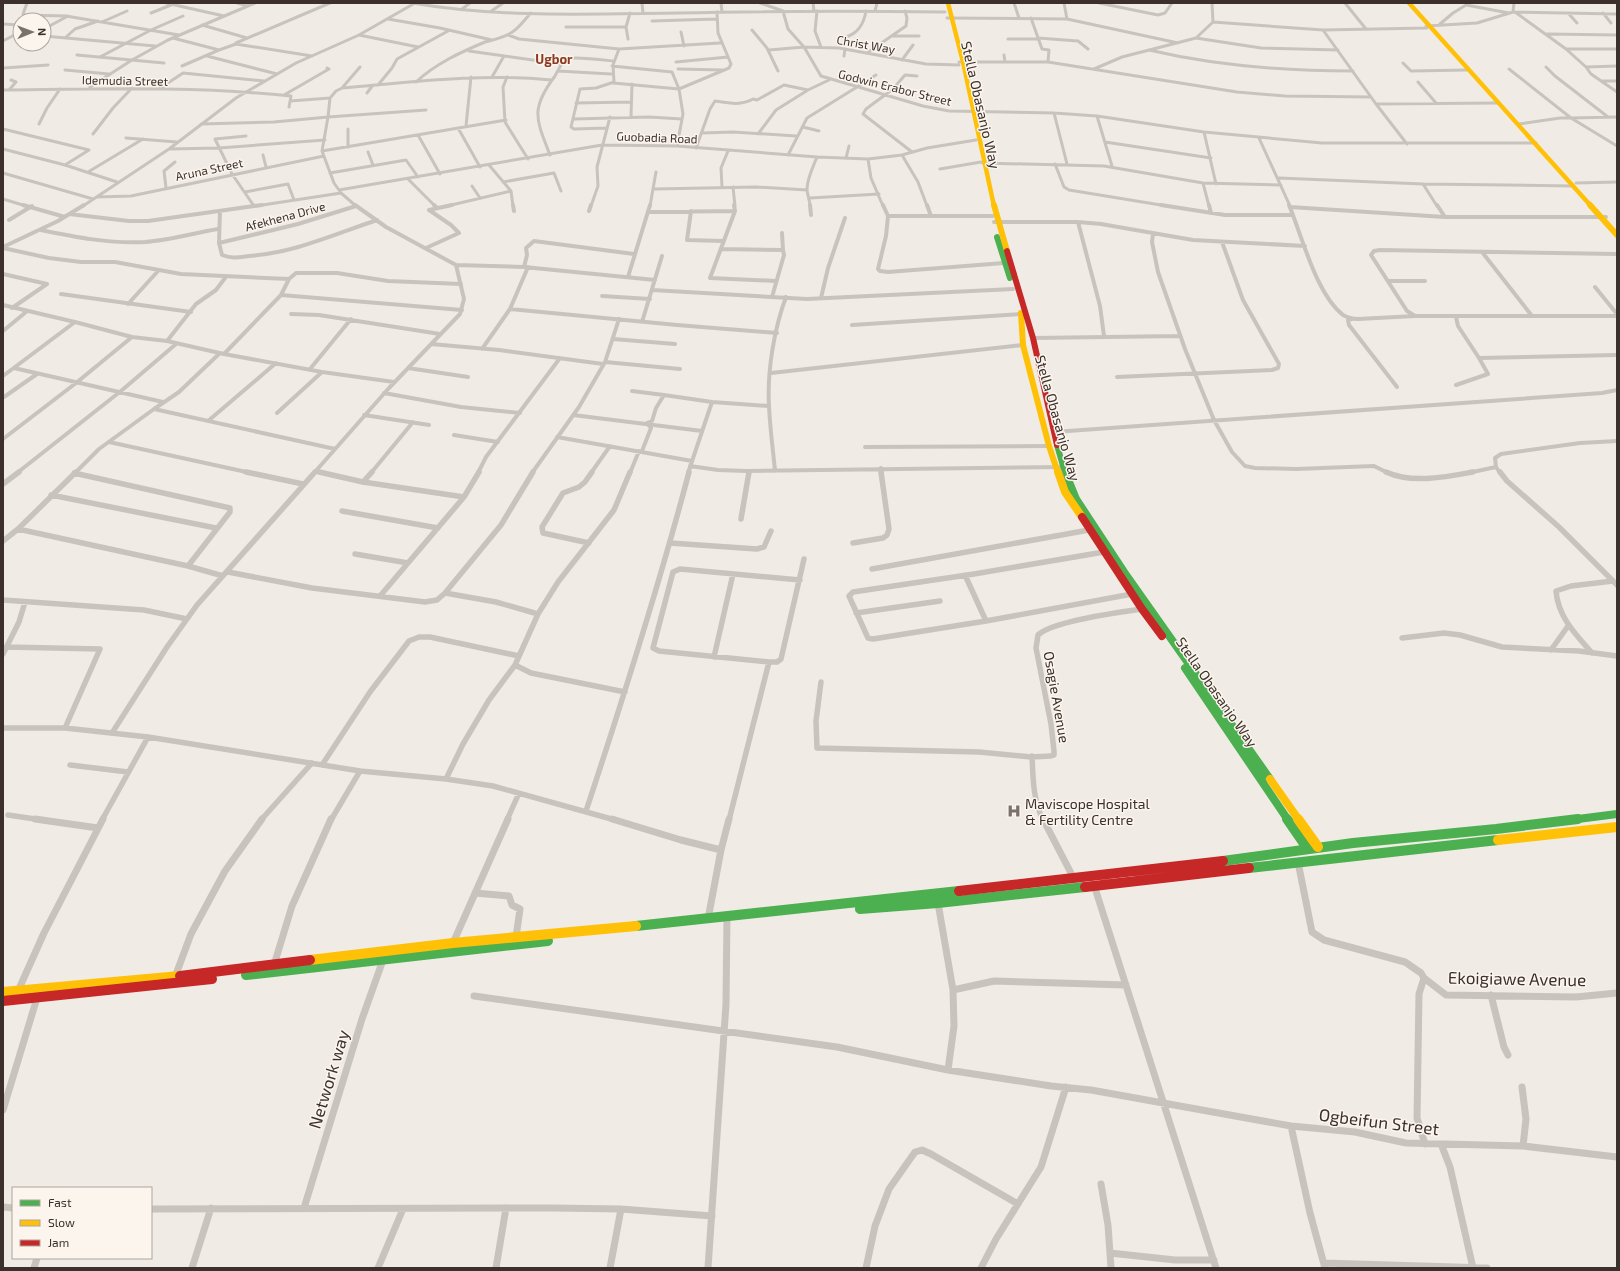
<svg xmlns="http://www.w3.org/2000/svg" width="1620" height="1271" viewBox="0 0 1620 1271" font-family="'Exo 2',sans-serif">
  <rect width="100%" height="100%" fill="#f0ebe5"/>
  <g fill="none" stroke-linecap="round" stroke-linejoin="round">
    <path stroke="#c9c3be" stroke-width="3" d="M27 3 23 14 24 15 66 16 179 35
      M166 3 224 16
      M237 3 248 6
      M412 3C500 18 590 14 678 13 767 11 856 11 945 12
      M642 3 643 13
      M721 3 722 12
      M760 3 783 11 788 29 804 47 821 76 923 106 949 111 1054 113 1097 116 1204 132 1322 143H1536
      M813 3 814 11
      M1014 3 1019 18
      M1064 3 1067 19
      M1099 3 1158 15 1165 13 1172 3
      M1345 3 1366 29
      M462 9 470 3
      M817 11 815 31 821 47
      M875 11 877 3
      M490 12 503 3
      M1513 12 1514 3
      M1515 12 1566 49 1586 67
      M151 13 171 5
      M1568 13 1577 23
      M1603 13 1611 23
      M947 18 1067 19 1178 43
      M1031 18 1042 49 1049 50 1048 62
      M388 19 440 28 492 40
      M652 21 716 19
      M102 22 127 11
      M1213 22 1323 30
      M3 24 20 25
      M1440 24 1453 13 1466 5 1509 13
      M202 25 247 38
      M1426 26 1477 23 1513 12 1617 14
      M566 27H626
      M44 29 68 16
      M752 30 767 48 778 71
      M681 32 684 46
      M1547 34 1617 35
      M359 35 418 47
      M508 35 519 39 619 49 720 43
      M44 36 155 46
      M891 36H919
      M846 37C859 33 864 23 866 11
      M65 38 75 29 98 21
      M173 38 219 50 236 44 312 56
      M1038 38 1078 41 1088 49
      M1196 38 1261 48 1338 50
      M628 39 626 27 630 13
      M1008 39H1038
      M3 41 20 32
      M236 43 330 3
      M1566 49H1617
      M769 50 804 47 839 48 926 64 959 65
      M1149 50C1217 66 1284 71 1353 71
      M469 51 561 64
      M867 53 906 26 907 18 905 11
      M77 55 164 63
      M1004 55 1005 62
      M207 56 277 74
      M844 56 845 49
      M100 57 151 30 183 16
      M902 60 913 45
      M676 62 728 57
      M959 62H1048L1237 92 1285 96 1371 97
      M1403 63 1411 71 1467 70
      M182 66 219 50
      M612 66 672 72 679 89 729 68 731 64 718 33 717 12
      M1617 66 1586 67 1591 74 1617 92
      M360 67 342 88 336 91 330 98 328 117 426 110
      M1546 67 1555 76 1608 117
      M3 68 48 65
      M678 69 722 70
      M1094 69 1122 57 1196 38 1213 22 1212 3
      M1509 69 1571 118 1617 117
      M65 70 109 74
      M558 71 611 74
      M492 77 504 56
      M507 77 503 87 505 122 528 159
      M1602 81H1617
      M416 82C435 64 461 52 485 42 493 40 502 38 509 34 518 30 524 20 531 13
      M1418 82 1436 103
      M613 83 679 89 683 114 677 146
      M378 85 392 68 397 59 448 31
      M858 86 876 75
      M90 87 132 60 168 40 255 3
      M342 88C412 82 481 73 551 80
      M159 89 183 73 264 81
      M3 90C99 89 195 86 291 96L289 107
      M9 90 16 82 11 80
      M367 93 373 85
      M284 95 329 69 327 68
      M290 101 330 98
      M576 103 631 102
      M1376 104 1498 103
      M1054 113 1067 164
      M1097 116 1112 166
      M631 117 632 84
      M574 119 649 117 682 119
      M39 124 47 108 60 89
      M201 124 274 122 328 117 322 151 334 183 341 193 356 206
      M1519 124 1560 118H1571L1617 146
      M466 126 471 77
      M803 127 819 131
      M458 128 480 167
      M607 128 574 129 571 127 580 89 596 88 614 82 613 65 619 49
      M3 129 89 150 65 165
      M348 129V147
      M1204 132 1216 184
      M702 133 733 132 796 136
      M93 134 113 108 132 88
      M758 134 776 110 808 90 829 80
      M418 135 440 174
      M246 136 215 139 232 174 254 206
      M126 138 177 142
      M1259 138 1290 206
      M1105 142 1211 158
      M1407 144 1376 104 1323 30 1427 28
      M696 148 710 109 715 101C728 103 741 106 753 99L757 100 784 85 808 90
      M3 149 65 165 117 182
      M169 149 219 148 325 140
      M322 151 506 120
      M368 152 373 165
      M912 152 863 114 866 109 893 89 905 75 917 76
      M263 155 266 167
      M550 155C536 119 530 109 555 76 558 71 561 62 567 59 573 56 604 60 613 61
      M788 155 807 118 857 87
      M902 155 918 182 927 206
      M846 158 849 146
      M868 159 871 178 883 206
      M982 163 1104 166 1203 183 1281 185
      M1055 164 1064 187 1069 190 1167 206
      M940 169 981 162
      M88 172 143 139
      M3 173 93 199
      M330 173 406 160 418 177
      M1279 178 1423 184 1573 186
      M408 179 435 206
      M503 182 554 173 561 191
      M1203 183 1209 206
      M1576 183 1617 182
      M1423 184 1437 206
      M472 186 480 198
      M722 187 721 168 728 151
      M733 187 735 206
      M166 188 164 171 175 162
      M655 189 756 187 807 190
      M339 190 602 145 677 146 817 157 868 159 902 155 927 148 976 140
      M511 191 513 206
      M245 192 288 184 294 200
      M97 197 131 196 324 156
      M810 198 879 194
      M3 199 26 206
      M83 206 169 149 236 98 296 63 359 35 415 3
      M256 206 341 193
      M447 206 511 191 489 165
      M591 206 598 186 597 167 610 117
      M650 206 656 172
      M810 206C810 200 807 195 807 189 807 179 813 167 817 157"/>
    <path stroke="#c9c3be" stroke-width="4" d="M23 205 65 217
      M253 205 254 206 262 205
      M434 205 437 208
      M513 205 514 211
      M734 205 735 211 710 278 776 281
      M810 205 811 215
      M883 205 888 216
      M927 205 931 216
      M1161 205 1225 215H1293
      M1209 205 1211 213
      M1289 205C1302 236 1316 294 1343 315 1348 318 1353 319 1358 319L1415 316
      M1437 205 1445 217
      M1290 207 1445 217H1606
      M220 211 219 243 222 255C231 259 240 257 249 256 294 253 335 234 377 220
      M589 211 591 205
      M691 211 687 240 723 241
      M649 212 735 211
      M69 214 129 221H148L254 206
      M993 216H888L886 236 878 269 880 271 888 272 1004 263
      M9 220 32 206
      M994 222H1078L1101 224 1193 240 1305 246
      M1078 222 1100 306 1104 336
      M41 230C75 237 110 244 145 242 170 240 194 233 218 229
      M782 233 783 250
      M1153 234 1152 242 1158 272 1185 349 1214 420 1232 452 1245 466 1255 468 1296 469 1374 466 1388 473
      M219 243 298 224 356 206
      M3 247 58 221 84 205
      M3 248 49 258 81 262H115L181 274 289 279
      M426 248 459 233 451 225 429 210 452 205
      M721 249 783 250 784 255 772 297
      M1482 252 1532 316
      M1617 254 1380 250 1374 251 1371 255 1407 311 1415 316H1617
      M456 265 524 267 655 280
      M524 267 527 255 526 248 534 241 634 254
      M3 274 47 284 12 308
      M628 277 650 205
      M1388 281H1425
      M1595 287 1617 314
      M652 290 807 299 1013 289
      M61 294 191 312
      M281 295 462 310
      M602 296 650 299
      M821 298 828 268 845 218
      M128 304 158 271
      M3 305 75 322 3 376
      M510 309 528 267
      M291 314 319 315 440 334
      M1456 317 1458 326 1479 358 1617 355
      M1352 319 1348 320 1349 325 1397 387
      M75 322 132 337 167 341 224 354 322 372 394 382
      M642 322 662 256
      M852 325 1021 314
      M3 331 26 312
      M1033 338 1180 336
      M613 339 675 344
      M167 341 196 304 216 290 225 278
      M431 344 499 350 603 364
      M482 349 510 309 677 325 777 333
      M224 354 281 295 289 279 296 273H337L388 281 461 284
      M605 362 680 369
      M14 368 163 402
      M408 368 468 377
      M310 369 351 319
      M771 373 1023 345
      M1117 377 1272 370 1278 368 1279 364 1243 300 1222 242
      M1456 385 1488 374 1479 358
      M632 391 664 395
      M384 393 461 407 520 413
      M4 397 37 374
      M154 409 179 392 220 353
      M277 413 322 372
      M364 415 429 425
      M573 415 702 431
      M208 421 276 363
      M1054 432 1602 393 1617 390
      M454 435 498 442
      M557 437 692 461
      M3 439 76 383 132 337
      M109 442 251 473
      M865 447 1049 446
      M642 451 651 428 647 423 652 421 656 408 664 395 712 402 769 406
      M690 466 718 470 746 471 1063 467
      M1496 467 1500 473
      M881 468 882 473
      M316 471 323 473
      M775 471C773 450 770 428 769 406 767 372 774 329 786 297
      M17 473 121 391 176 344
      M75 473 99 449 154 409 335 449
      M314 473 389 388 460 314 464 299 456 265 386 227 355 205
      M371 473 413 422
      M478 473 486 457 560 358
      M532 473 579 407 605 362 619 319
      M591 473 610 446
      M630 473 639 451
      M688 473 712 402
      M749 473V471
      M1468 473 1496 467 1495 458 1501 454 1580 443 1617 441"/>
    <path stroke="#c9c3be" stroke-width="5.5" d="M246 472 303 484
      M319 472 363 482 464 497
      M1386 472C1412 484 1445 477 1473 472
      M1500 472 1507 481 1559 527 1617 585
      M74 473 230 508V512L188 566
      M363 482 372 472
      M3 484 19 472
      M51 495 216 528
      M342 511 438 528
      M741 519 749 472
      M18 529 188 566 223 576
      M3 541 18 529 76 472
      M589 543 543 533 542 527 563 493 579 487 585 482 592 472
      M670 543 757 549 764 547 771 531
      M853 543 883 538 887 535 889 529 881 472
      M1104 552 974 574 853 592 849 596 868 638 873 639 986 621 1132 594
      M355 554 408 563
      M872 569 1089 530
      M228 572 312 588 425 602 437 600 445 593 496 602 538 614
      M965 575 986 621
      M445 593 501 525 533 472
      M380 596 464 497 479 472
      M3 600 144 610 187 619
      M856 613 940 601
      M1402 638 1444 633 1460 635 1502 647 1579 651 1617 656
      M6 647 100 649 65 728
      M1551 650 1568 626
      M1592 653C1576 635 1558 617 1556 591L1571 586 1613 581
      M3 654 19 622 25 602
      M714 657 733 574
      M769 662 659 651 653 648 673 572 680 569 800 580
      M515 665 531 673 625 692
      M821 682 816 721 817 748 979 752 1031 757 1051 756 1054 755V751L1051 724 1036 648 1038 635C1052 621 1120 612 1142 609
      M3 728H65L148 737 360 771 446 779 493 786 615 820
      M112 733 167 647 197 605 315 472
      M1032 756C1033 778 1033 800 1043 820
      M70 765 128 772
      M322 765 370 692 409 641 419 637H430L519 656
      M446 779 463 744 489 700 515 665 538 614 558 582 614 510 630 472
      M586 811C623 699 659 586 689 472
      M8 815 42 820
      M102 820 148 737
      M261 820 312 763
      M331 820 360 771
      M507 820 519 793
      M729 820 769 662H777L781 659 804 559"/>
    <path stroke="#c9c3be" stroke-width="7" d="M35 819 98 828
      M612 819 681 840 721 850
      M1043 819 1073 877
      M1298 862 1312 932 1324 940 1405 962 1421 973 1424 978 1446 995 1576 997 1617 993
      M1094 885 1216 1268
      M475 893 509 896 512 905 520 909 516 937
      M938 903 953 990 954 1026 948 1070
      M708 919 721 850 729 819
      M453 943 508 819
      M274 965 292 906 331 819
      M175 977 191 934 225 871 262 819
      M1424 978 1419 994 1417 1118 1425 1144
      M953 990 994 981 1126 985
      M18 991 44 933 103 819
      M1491 995 1504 1047 1508 1055
      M474 996 837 1047 948 1070 1051 1086 1091 1090 1291 1126 1355 1132 1406 1143 1523 1146 1617 1157
      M1522 1087 1526 1119 1523 1146
      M3 1110 37 998
      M1291 1126 1310 1213 1325 1268
      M1441 1144 1450 1167 1473 1268
      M1101 1184 1108 1225 1111 1268
      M3 1207 13 1208
      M304 1208 362 1019 383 960
      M151 1209 553 1208 621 1209 712 1216
      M1110 1253 1175 1260H1214
      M1324 1263 1487 1268
      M34 1268 37 1258
      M192 1268 211 1208
      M378 1268 403 1209
      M496 1268 506 1208
      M610 1268 621 1209
      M708 1268 726 1004 727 917
      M866 1268 875 1226 889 1189 915 1152 922 1150 931 1154 1018 1204
      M981 1268 996 1239 1041 1167 1066 1087"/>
    <path stroke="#4caf50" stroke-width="6" d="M997 237 1010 278
      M1057 445 1065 473"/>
    <path stroke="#4caf50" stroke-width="8" d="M1065 472 1076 499 1124 572 1270 779
      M1185 668 1288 820
      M1570 820 1617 814"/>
    <path stroke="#4caf50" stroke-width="10" d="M1287 819 1307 848
      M1223 861 1353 843 1496 829 1578 819
      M1249 868 1498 840
      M860 909 938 903 1085 887
      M636 926 959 891
      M246 975 548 941"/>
    <path stroke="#ffc107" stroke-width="4.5" d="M948 3 963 62 994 206
      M1409 3 1591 206"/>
    <path stroke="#ffc107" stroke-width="6" d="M994 205 1007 251
      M1590 205 1617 235
      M1021 313 1023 345 1049 446 1058 473"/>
    <path stroke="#ffc107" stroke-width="8" d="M1058 472 1065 492 1082 517
      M1270 779 1299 820"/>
    <path stroke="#ffc107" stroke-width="10" d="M1298 819 1318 847
      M1498 840 1617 827
      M310 960 453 943 636 926
      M3 992 180 976"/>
    <path stroke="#c62828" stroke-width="6" d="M1007 251 1033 338 1057 445"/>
    <path stroke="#c62828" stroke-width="8" d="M1082 517 1142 609 1162 636"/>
    <path stroke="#c62828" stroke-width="10" d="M1085 887 1249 868
      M959 891 1223 861
      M180 976 310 960
      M3 1001 212 979"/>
  </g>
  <defs>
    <g id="hospital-bare" transform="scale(1.08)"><path d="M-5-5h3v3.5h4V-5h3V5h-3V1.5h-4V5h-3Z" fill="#7a716c" stroke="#fbf5ee" stroke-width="2.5" paint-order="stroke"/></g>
  </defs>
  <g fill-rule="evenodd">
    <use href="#hospital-bare" x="1014" y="811"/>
  </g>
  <g text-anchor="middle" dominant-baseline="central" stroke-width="3" stroke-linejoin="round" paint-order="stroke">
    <g font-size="12" fill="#3b302b" stroke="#fbf5ee">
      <text transform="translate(866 44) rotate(10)">Christ Way</text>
      <text transform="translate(125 80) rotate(1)">Idemudia Street</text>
      <text transform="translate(895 87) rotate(14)">Godwin Erabor Street</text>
      <text transform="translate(657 137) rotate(2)">Guobadia Road</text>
      <text transform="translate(209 169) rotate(-12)">Aruna Street</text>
      <text transform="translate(285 216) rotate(-15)">Afekhena Drive</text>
    </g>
    <g font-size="13" font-weight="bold" fill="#8c3b22" stroke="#fbf5ee">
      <text x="554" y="59">Ugbor</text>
    </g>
    <g font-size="14" fill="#3b302b" stroke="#fbf5ee">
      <text transform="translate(981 105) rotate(77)">Stella Obasanjo Way</text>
      <text transform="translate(1058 418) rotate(74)">Stella Obasanjo Way</text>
      <text transform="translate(1217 692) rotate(55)">Stella Obasanjo Way</text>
      <text transform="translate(1057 697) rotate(80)">Osagie Avenue</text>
    </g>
    <g font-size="14" fill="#3b302b" stroke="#fbf5ee" text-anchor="start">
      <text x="1025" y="803">Maviscope Hospital<tspan x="1025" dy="16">&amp; Fertility Centre</tspan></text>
    </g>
    <g font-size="17" fill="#3b302b" stroke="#fbf5ee">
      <text transform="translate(1517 978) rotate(1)">Ekoigiawe Avenue</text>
      <text transform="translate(328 1079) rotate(-73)">Network way</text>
      <text transform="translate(1379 1121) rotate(7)">Ogbeifun Street</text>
    </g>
  </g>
  <rect width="1620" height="1271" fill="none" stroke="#3b302b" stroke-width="8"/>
  <rect x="12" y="1187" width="140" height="72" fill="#fbf5ee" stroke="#aea6a0"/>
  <rect x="20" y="1200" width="20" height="6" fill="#4caf50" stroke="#aea6a0"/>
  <text x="48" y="1207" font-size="12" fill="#3b302b">Fast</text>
  <rect x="20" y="1220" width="20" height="6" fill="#ffc107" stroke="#aea6a0"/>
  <text x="48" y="1227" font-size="12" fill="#3b302b">Slow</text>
  <rect x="20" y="1240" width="20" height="6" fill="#c62828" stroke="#aea6a0"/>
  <text x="48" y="1247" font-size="12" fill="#3b302b">Jam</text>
  <g transform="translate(32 32) rotate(89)"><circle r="19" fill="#fbf5ee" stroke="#aea6a0"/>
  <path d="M0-3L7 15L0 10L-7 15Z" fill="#7a716c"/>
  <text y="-6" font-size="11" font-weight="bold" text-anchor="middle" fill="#3b302b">N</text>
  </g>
</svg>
